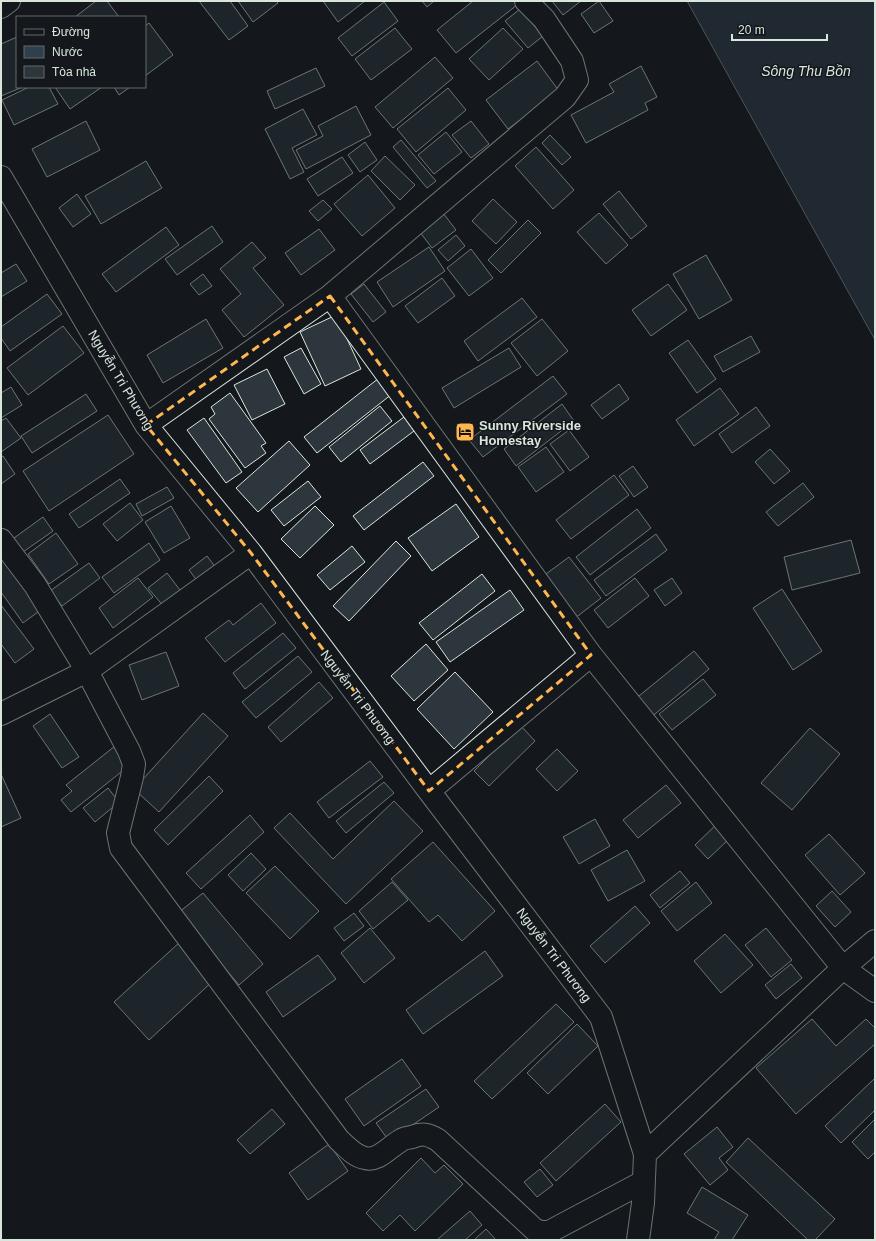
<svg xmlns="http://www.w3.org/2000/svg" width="876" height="1241" viewBox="0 0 876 1241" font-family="Helvetica,sans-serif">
  <rect width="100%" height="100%" fill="#14181c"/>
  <path fill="#2f3f4d" stroke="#939e99" d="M687 1H875V340Z"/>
  <path fill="#2c363c" stroke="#d8e6dc" d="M96 1H107L119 17H75Z
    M199 1H230L248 26 229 40Z
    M238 1H276L278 3 253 22Z
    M323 1H365L338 22Z
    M422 1H434L427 7Z
    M473 1H513L517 5 456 53 437 30Z
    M552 1H581L563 15Z
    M599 1 613 21 594 33 581 14Z
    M384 2 398 21 352 56 338 38Z
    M520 9 543 36 528 48 505 21Z
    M149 23 173 55 145 76V26Z
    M395 28 412 49 371 80 355 59Z
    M503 28 523 49 489 80 469 59Z
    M17 37V87H23L1 96V44Z
    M435 57 453 78 393 128 375 107Z
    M537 61 559 91 508 129 486 100Z
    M641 66 657 97 645 103 648 110 586 143 571 115 614 92 609 84Z
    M316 68 325 86 275 109 267 91Z
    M29 87H49L58 104 14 125 2 100Z
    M55 87H102L70 109Z
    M114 87H130L119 95Z
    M448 88 466 110 416 152 397 129Z
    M356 106 371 135 306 169 296 150 323 136 318 126Z
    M303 109 317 135 292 148 304 172 290 179 265 129Z
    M86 121 100 150 47 177 32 149Z
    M471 121 489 144 471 158 452 135Z
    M446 132 462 152 434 174 418 155Z
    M550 135 571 157 562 165 542 143Z
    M401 140 436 181 427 188 393 147Z
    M365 142 377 160 360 172 348 155Z
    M536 147 574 190 553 209 515 166Z
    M385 156 415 185 400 200 371 171Z
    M342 157 353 173 318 196 307 179Z
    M146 161 162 188 101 224 85 196Z
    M368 175 395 208 362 236 334 204Z
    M619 191 647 226 631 239 603 204Z
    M77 194 91 214 73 227 59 208Z
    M493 199 517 222 496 244 472 221Z
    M323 200 332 209 318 221 309 211Z
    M440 209 456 230 432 248 416 227Z
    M599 213 628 245 606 264 577 232Z
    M528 220 541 233 501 273 488 260Z
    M212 226 223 242 177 275 165 259Z
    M166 227 179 245 116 292 102 274Z
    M319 229 335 250 301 275 285 253Z
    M456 235 465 246 448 261 438 250Z
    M252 242 266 258 253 268 284 305 244 337 222 310 241 294 220 269Z
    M429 247 445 271 393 307 377 282Z
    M471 249 493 278 469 296 447 268Z
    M706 255 732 300 699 319 673 274Z
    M16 264 27 281 1 297V273Z
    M203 274 212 286 199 295 190 284Z
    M442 278 455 296 418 323 405 306Z
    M364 284 386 312 373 322 351 294Z
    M668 284 687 310 651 336 632 310Z
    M47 294 62 314 10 351 1 338V327Z
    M522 298 537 317 478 361 464 341Z
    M336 315 361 369 325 386 300 332Z
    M206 319 223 348 163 383 147 355Z
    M542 319 568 351 537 376 511 343Z
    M63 326 84 353 28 395 7 368Z
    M751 336 760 352 723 372 714 356Z
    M688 340 716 379 697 393 669 353Z
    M301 348 321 384 304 394 284 357Z
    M509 348 521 367 454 408 442 388Z
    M267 369 285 404 252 420 234 385Z
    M553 376 567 394 483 457 469 440Z
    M379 378 392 394 317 453 304 437Z
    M619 384 629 399 602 419 591 405Z
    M11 387 22 405 1 418V393Z
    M720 388 739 414 694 446 676 420Z
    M230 393 266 443 261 446 266 453 245 468 209 419 215 414 211 407Z
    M86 394 97 411 32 453 21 436Z
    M562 404 574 421 516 466 504 449Z
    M380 406 392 421 341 462 329 447Z
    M756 407 770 426 732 453 719 434Z
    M108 415 134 454 49 511 23 471Z
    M404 417 414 431 370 464 360 450Z
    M6 418 21 438 1 452V421Z
    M204 418 242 472 226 483 187 430Z
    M569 430 589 457 570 471 550 444Z
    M289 441 310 465 258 512 236 488Z
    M546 447 564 472 536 492 518 467Z
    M770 449 790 471 774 484 755 462Z
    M3 456 15 474 1 484V457Z
    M423 462 434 476 364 530 353 516Z
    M633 466 648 487 634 497 619 476Z
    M614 475 629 495 571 539 556 520Z
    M120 479 130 493 79 528 69 514Z
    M308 481 321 497 284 526 271 510Z
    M803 483 814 497 778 526 766 512Z
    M167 487 174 498 142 516 136 504Z
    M130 503 143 520 117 541 103 524Z
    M456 504 479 537 432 571 408 538Z
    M171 506 190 538 164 553 145 522Z
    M315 506 334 525 300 558 281 539Z
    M637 509 651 528 590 575 576 557Z
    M43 517 53 531 23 552 14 538Z
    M56 533 78 564 49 584 28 554Z
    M656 534 667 550 606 596 594 580Z
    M851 540 860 573 792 590 784 557Z
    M396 541 411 556 349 621 333 606Z
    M149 543 160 560 114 593 102 577Z
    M352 546 365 562 330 590 317 575Z
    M1 553 42 609 23 623 1 592Z
    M207 556 216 568 198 582 189 570Z
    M569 557 601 598 574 619 542 577Z
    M89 563 100 578 62 606 50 591Z
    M167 573 183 594 165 608 148 588Z
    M482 574 495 591 433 640 419 623Z
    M138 578 153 597 113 628 99 608Z
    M635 578 649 596 608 628 594 610Z
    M672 578 682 593 665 606 654 590Z
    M782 589 822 651 793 670 753 608Z
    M510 590 524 610 450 662 436 642Z
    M261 603 276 623 225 662 205 638 229 620 233 625Z
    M1 605 34 649 15 663 1 644Z
    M283 633 296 648 245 689 233 673Z
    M426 644 448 670 414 701 391 676Z
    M694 651 709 669 649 719 634 700Z
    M166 652 179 686 142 700 129 665Z
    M298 656 312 672 256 718 242 702Z
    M455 672 493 712 454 749 417 709Z
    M703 679 716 695 672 730 659 714Z
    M319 682 333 698 281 742 268 727Z
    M203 713 228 736 159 812 134 789Z
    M50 714 79 757 62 768 33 726Z
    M520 725 535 741 489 786 474 771Z
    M810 728 840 754 792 810 761 783Z
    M115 746 130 765 71 812 61 800 72 791 66 785Z
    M557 749 578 771 557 791 536 769Z
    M370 761 383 777 329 818 317 802Z
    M1 774 21 818 1 827Z
    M209 776 223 791 168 845 154 830Z
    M384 782 394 793 346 833 336 821Z
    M666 785 681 803 638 838 623 820Z
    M108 788 119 802 95 822 83 808Z
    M394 801 423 831 346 904 274 828 290 813 333 859Z
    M250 815 264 832 201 889 186 873Z
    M595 819 610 846 579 864 563 837Z
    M718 823 731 837 708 859 695 845Z
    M829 834 865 873 840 895 805 855Z
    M433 842 495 911 462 941 438 915 429 922 391 879Z
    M627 850 645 881 608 901 591 870Z
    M251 853 266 869 243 891 228 875Z
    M275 866 319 911 290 939 246 893Z
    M680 871 690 883 660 908 650 895Z
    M392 882 408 900 373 929 359 911Z
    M696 882 712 903 677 931 661 911Z
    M832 891 851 912 835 927 816 906Z
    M203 893 263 964 239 985 178 913Z
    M635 906 650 923 605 963 590 946Z
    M354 913 364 926 344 941 334 928Z
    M370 928 395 958 364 983 341 953Z
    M766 928 792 960 771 977 745 945Z
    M725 934 753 965 721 993 694 961Z
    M180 942 214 980 149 1040 114 1002Z
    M485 951 503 976 423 1034 406 1010Z
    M318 955 336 979 283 1017 266 992Z
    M791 964 802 978 776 999 765 985Z
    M556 1004 574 1022 492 1099 474 1081Z
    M812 1019 836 1046 866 1019 875 1028V1044L796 1114 756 1068Z
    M577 1024 598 1046 548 1094 527 1073Z
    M402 1059 421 1086 364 1126 345 1099Z
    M875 1078V1110L841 1143 825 1126Z
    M426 1089 439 1107 389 1141 376 1123Z
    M605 1104 621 1122 556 1181 540 1163Z
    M272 1109 285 1124 250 1154 237 1140Z
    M875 1119V1152L868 1159 852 1142Z
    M717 1127 733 1147 719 1158 728 1170 710 1185 684 1154Z
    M748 1138 835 1219 815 1240H808L726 1162Z
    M329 1144 348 1171 308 1200 289 1173Z
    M421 1158 435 1173 444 1165 463 1184 415 1231 400 1215 383 1231 366 1213Z
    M540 1169 553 1185 537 1197 524 1182Z
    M702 1187 748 1215 732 1240H714L719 1232 687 1213Z
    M470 1211 482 1225 465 1240H439L438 1239Z
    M486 1229 496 1240H474Z"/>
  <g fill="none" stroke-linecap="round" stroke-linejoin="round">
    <g stroke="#d8e6dc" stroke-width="24">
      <path id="minor" d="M1 7 9 1
        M1 177 146 425 251 553 429 791 601 1017 645 1154 643 1203 638 1240
        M330 296 591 655 843 968 875 991
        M146 425 330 296 565 97 577 80 572 61 544 19 526 1
        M1 540 35 585 87 671 129 751 134 764 132 777 118 833 121 848 339 1140C347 1147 354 1156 365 1158 378 1162 389 1147 400 1141 403 1138 408 1138 412 1137 422 1133 428 1134 438 1140L535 1230 541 1232H549L643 1182
        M1 714 87 671 251 553
        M429 791 591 655
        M645 1154 843 968 875 941"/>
    </g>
    <use href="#minor" stroke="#14181c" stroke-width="22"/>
  </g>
  <path d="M0 0H876V1241H0ZM330 296 591 655 429 791 251 553 146 425Z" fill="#14181c" fill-opacity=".55" fill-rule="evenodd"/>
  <path fill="none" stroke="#ffb74d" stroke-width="3" stroke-dasharray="8 5" stroke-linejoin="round" d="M330 296 591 655 429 791 251 553 146 425Z"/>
  <defs>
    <g id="hotel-square" transform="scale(1)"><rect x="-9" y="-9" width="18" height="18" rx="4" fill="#ffb74d" stroke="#14181c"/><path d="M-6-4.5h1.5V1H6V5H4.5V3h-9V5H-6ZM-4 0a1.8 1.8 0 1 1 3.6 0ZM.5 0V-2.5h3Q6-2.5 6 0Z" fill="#111"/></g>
  </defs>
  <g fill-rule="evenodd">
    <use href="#hotel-square" x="465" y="432"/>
  </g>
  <g text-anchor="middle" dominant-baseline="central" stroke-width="3" stroke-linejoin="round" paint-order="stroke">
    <g font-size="13" fill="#d8e6dc" stroke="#14181c">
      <text transform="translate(121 380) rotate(59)">Nguyễn Tri Phương</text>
      <text transform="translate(358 697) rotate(53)">Nguyễn Tri Phương</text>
      <text transform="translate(554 955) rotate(53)">Nguyễn Tri Phương</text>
    </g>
    <g font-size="13" font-weight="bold" fill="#d8e6dc" stroke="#14181c" text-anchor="start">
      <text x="479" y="425">Sunny Riverside<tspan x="479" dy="15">Homestay</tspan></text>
    </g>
    <g font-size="14" font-style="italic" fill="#d8e6dc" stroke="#14181c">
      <text x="806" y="71">Sông Thu Bồn</text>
    </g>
  </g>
  <rect width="876" height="1241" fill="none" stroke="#d8e6dc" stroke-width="4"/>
  <rect x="16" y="16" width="130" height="72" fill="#14181c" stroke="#626a69"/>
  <rect x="24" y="29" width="20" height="6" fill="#14181c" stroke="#626a69"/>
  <text x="52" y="36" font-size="12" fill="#d8e6dc">Đường</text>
  <rect x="24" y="46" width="20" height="12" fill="#2f3f4d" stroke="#626a69"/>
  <text x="52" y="56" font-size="12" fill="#d8e6dc">Nước</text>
  <rect x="24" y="66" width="20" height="12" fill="#2c363c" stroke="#626a69"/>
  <text x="52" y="76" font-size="12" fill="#d8e6dc">Tòa nhà</text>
  <path d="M732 34v6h95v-6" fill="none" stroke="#d8e6dc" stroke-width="2"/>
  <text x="738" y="34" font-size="12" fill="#d8e6dc" stroke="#14181c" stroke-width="3" paint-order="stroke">20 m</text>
</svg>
